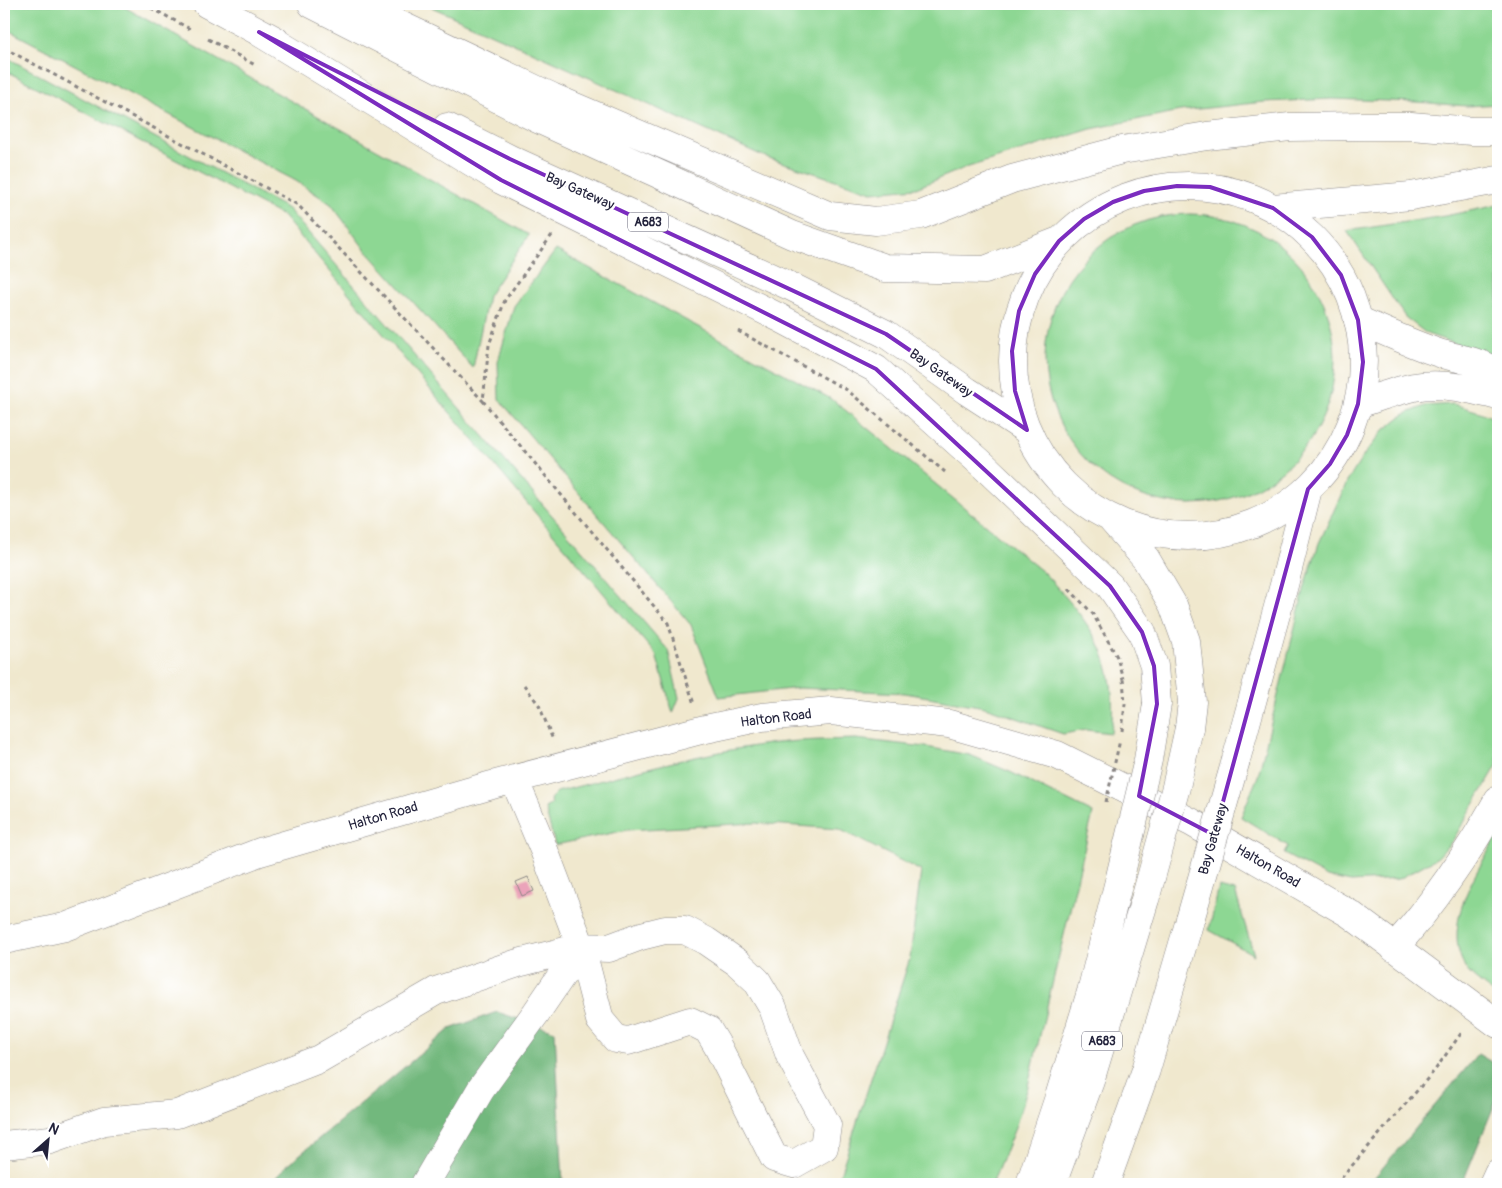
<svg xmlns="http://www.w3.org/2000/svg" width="1502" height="1188" viewBox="0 0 1502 1188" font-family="Pangolin,sans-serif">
  <rect width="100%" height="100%" fill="#fff"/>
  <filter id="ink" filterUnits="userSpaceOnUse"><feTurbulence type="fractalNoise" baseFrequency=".02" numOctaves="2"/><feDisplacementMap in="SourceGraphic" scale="10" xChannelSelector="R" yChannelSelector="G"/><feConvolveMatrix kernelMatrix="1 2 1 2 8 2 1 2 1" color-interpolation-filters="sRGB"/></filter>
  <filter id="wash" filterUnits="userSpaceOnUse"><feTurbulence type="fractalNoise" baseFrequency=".0096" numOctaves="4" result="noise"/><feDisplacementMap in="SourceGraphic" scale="20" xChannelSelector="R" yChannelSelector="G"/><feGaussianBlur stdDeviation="1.12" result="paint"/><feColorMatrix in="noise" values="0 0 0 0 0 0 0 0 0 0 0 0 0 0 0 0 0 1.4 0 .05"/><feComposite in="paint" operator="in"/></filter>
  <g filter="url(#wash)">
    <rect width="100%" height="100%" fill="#f0e8ce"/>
    <path fill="#8dd793" stroke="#587c67" d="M4 4H119L529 235 488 296 473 368 364 248 331 204 296 181 4 28Z
      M425 4H1498V104L1467 106 1416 102 1332 99 1264 102 1180 111 1091 129 962 169 916 188 872 192 763 156Z
      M4 56 288 209 668 650 679 698 673 713 656 655 283 216 4 70Z
      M1498 205V358L1427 334 1405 317 1347 231 1445 216Z
      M1045 359a145 145 0 1 1 290 0a145 145 0 1 1-290 0Z
      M556 250 833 400 1043 572C1064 594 1094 628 1104 656 1113 680 1114 707 1111 733L1086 730 1063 734 985 707 905 693 799 688 719 697 691 625 499 399 498 361 514 306Z
      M1453 404 1480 412 1498 420V764L1453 840 1438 857 1399 879 1351 882 1327 877 1284 854 1288 846 1241 817 1258 776 1305 586 1319 543 1347 482 1364 455 1384 430 1403 415 1425 406Z
      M856 739 926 747 970 755 1010 772 1093 813 1027 1090 1015 1128 992 1184H837L910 958 921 871 839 829 755 823 627 830 555 845 545 808 552 804 550 799 557 792C625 774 692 755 761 745 793 740 824 740 856 739Z
      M1498 834V996C1490 990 1471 977 1466 969 1440 924 1477 873 1498 834Z
      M1219 887 1235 891 1254 955 1209 930Z"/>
    <path fill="#72b87d" stroke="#4a6d5c" d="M497 1012 555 1031 563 1184H272L285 1167 450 1029Z
      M1478 1054 1498 1066V1096L1462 1184H1369Z"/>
    <g id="blocks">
      <path fill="#eba3ba" d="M528 877 534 891 522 896 516 882Z"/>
    </g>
  </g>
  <g filter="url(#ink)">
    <use href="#blocks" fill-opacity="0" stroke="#898584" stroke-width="1"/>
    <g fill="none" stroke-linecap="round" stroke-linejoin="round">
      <g stroke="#898584" stroke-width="29">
        <path id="minor" d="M1358 320C1386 332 1413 345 1442 354 1461 359 1481 362 1498 372
          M1358 404C1376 398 1395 391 1414 387 1443 382 1470 389 1498 396
          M665 930H685L706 941 738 963 757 981 773 1008 790 1056 827 1125 824 1147 794 1164 774 1158 717 1045 708 1030 690 1021 628 1041 616 1039 600 1020 581 947 609 948 641 936Z
          M4 940 65 927 260 852 492 785 701 730 762 717 831 711 949 724 1057 755 1191 822 1350 914 1498 1024
          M1394 948C1434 903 1469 852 1498 800
          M4 1145 50 1140 104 1121 177 1114 319 1059 436 991 518 963 581 947 544 850 514 779
          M425 1184 481 1089 536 1013 581 947"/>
      </g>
      <g stroke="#898584" stroke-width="29">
        <path id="highway" d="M207 4 275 40
          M312 4 538 119 792 235 885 268 985 270 1059 241
          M356 4 552 97 830 216 876 221 921 215 1012 179 1122 150 1207 136 1290 127 1364 126H1411L1472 131H1498
          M259 32 501 180 780 318 876 369 983 465 1110 586 1142 632 1154 666 1157 704
          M447 127 510 159 792 287 886 334 967 391 1027 430
          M1013 361a175 175 0 1 1 350 0a175 175 0 1 1-350 0Z
          M1273 208 1411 196 1498 180
          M1112 520 1146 559 1173 605 1186 641 1192 702 1189 728
          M1236 760 1284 585 1308 489
          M1030 1184 1058 1100 1091 992 1119 881
          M1052 1184 1090 1081 1146 896
          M1105 1184 1146 1070 1190 920
          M1493 1184 1498 1173"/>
      </g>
      <path stroke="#898584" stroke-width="3" stroke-dasharray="4 4" stroke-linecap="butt" d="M144 4 192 30
        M208 39 255 65
        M4 48 298 205 483 401
        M552 235 505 300 489 345 483 401 668 623 694 704
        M738 331 847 390 945 472
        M1069 589 1093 614 1117 657 1123 679
        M524 685 539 705 553 740
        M1336 1184 1435 1070 1462 1032"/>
      <use href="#minor" stroke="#fff" stroke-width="28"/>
      <use href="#highway" stroke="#fff" stroke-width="28"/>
      <g stroke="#898584" stroke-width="29" stroke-linecap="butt">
        <path id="highway-bridge" d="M1119 881 1148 760 1157 704
          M1146 896 1176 787 1189 728
          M1190 920 1236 760"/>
      </g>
      <path stroke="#898584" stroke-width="3" stroke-dasharray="4 4" stroke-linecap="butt" d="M1122 731 1125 704 1123 679
        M1106 802 1120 740"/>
      <use href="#highway-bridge" stroke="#fff" stroke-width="28"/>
    </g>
  </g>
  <path fill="none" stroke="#7b2cbf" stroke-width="4" stroke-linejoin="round" d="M259 32 510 159 886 334 1027 430 1015 391 1012 351 1019 311 1035 274 1059 241 1084 219 1113 202 1144 191 1177 186 1210 187 1273 208 1312 237 1341 275 1358 320 1363 362 1358 404 1347 435 1330 464 1308 489 1214 835 1139 796 1157 704 1154 666 1142 632 1110 586 876 369 501 180Z"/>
  <g text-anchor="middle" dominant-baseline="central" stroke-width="5" stroke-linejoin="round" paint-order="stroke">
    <g fill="#fff" stroke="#646476" stroke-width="1">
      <rect x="628" y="212.5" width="40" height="19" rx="4"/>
      <rect x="1082" y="1031.5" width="40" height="19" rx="4"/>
    </g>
    <g font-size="12" font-weight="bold" fill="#22223b">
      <text x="648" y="222">A683</text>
      <text x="1102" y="1041">A683</text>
    </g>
    <g font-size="14" fill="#22223b" stroke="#fff">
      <text transform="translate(580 191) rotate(24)">Bay Gateway</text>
      <text transform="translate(941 373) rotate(35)">Bay Gateway</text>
      <text transform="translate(776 718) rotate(-7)">Halton Road</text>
      <text transform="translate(383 816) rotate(-16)">Halton Road</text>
      <text transform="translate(1213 839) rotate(-74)">Bay Gateway</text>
      <text transform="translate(1268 866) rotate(30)">Halton Road</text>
    </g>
  </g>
  <rect width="1502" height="1188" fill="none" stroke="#fff" stroke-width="20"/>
  <g transform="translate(48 1140) rotate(27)" stroke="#ffffff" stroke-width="4" paint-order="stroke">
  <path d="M0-4L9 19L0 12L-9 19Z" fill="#22223b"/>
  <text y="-8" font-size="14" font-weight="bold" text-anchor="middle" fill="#22223b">N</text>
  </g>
</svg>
